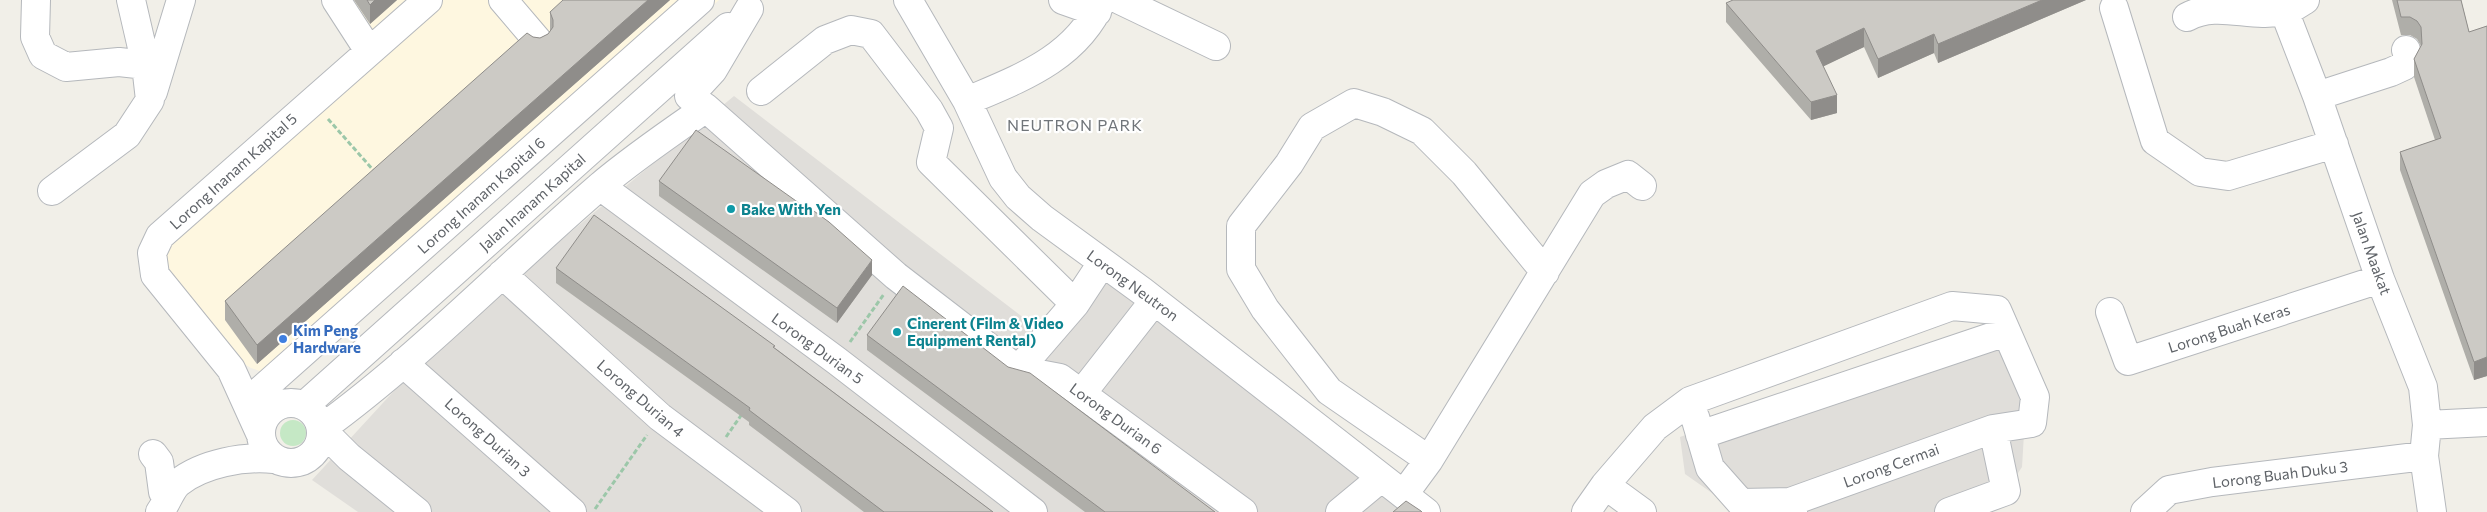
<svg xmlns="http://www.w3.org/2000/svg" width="2487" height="512" viewBox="0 0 2487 512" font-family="Commissioner,sans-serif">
  <rect width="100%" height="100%" fill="#f1efe8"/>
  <path fill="#fef7e0" d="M327 0H719L288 381 251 368 234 358 168 275 163 250 369 60Z"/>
  <path fill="#e0deda" d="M734 96 1042 332 1116 263 1438 512H358L312 480 440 341Z
    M1995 326 2026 401 2022 467 1992 512H1739L1685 474 1680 437Z"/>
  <path fill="#c5e8c5" d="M280 433a13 13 0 1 1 26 0a13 13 0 1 1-26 0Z"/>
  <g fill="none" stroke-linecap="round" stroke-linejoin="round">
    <g stroke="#b5b8bc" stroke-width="30">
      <path id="minor" d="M36 0 35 37 43 55 66 67 119 62 146 65
        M336 0 369 51
        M503 0 538 41
        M908 0 967 101 1003 178 1018 197 1042 218 1142 291 1426 512
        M1063 0 1097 12
        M1120 0 1216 46
        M2280 0 2317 96 2380 279 2423 387 2427 425 2424 456 2432 512
        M2114 8 2155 141 2200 172 2228 176 2334 144
        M749 9 713 70 689 96 706 108 896 276 1018 370 1060 378 1243 512
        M2187 17C2218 0 2251 19 2284 11 2291 10 2298 4 2305 0
        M761 91 825 40 851 30 871 34 929 110 939 128 931 162 1075 304
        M153 92 181 0
        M2317 96 2391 72 2404 66 2408 57 2406 50
        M967 101C1021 78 1077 58 1102 0
        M600 186 837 361 1033 512
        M52 191 127 135 150 100 146 65 131 0
        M502 274 660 417 787 512
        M2110 312 2128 361 2380 279
        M403 363 572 512
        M1018 370 1075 304 1102 263
        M261 390 700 0
        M1082 393 1154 301
        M261 433a30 30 0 1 1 60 0a30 30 0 1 1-60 0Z
        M304 406 728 27
        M1695 417 1710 468 1741 503 1790 502 1793 512
        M2427 425 2487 422
        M260 433 231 369 155 275 152 253 160 236 428 0
        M1700 435 2006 332
        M153 454 159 462 163 492 177 483
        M1429 460 1329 391 1265 309 1241 269V226L1289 164 1312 127 1354 103 1383 112 1422 131 1464 173 1545 272
        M1605 485 1642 512
        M1404 494 1429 460 1592 194 1606 184 1628 175 1642 186
        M1790 502 1993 429
        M160 512C166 504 171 489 178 483 203 463 244 456 274 459
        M417 512 349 457 321 429C420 357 506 267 599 187 633 158 670 133 706 108
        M1340 512 1381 478
        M1586 512 1605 485 1655 427 1690 401 1952 306 1997 310 2035 397 2032 423 1993 429 2006 491 1949 512
        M2145 512 2169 490 2212 482 2424 456"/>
    </g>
    <path stroke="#9cc7a9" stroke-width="3" stroke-dasharray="5 2.5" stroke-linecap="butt" d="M328 119 375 172
      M850 342 884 294
      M726 437 742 414
      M595 509 647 435"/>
    <use href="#minor" stroke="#fff" stroke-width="28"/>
  </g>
  <path fill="#afaea9" d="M354 0H397L370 24Z
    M670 0 257 364 225 320V301L533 37 540 38 548 34 550 31V12Z
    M2086 0 1938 63 1934 53 1878 78 1864 47 1823 66 1837 113 1811 120 1726 22V3Z
    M2392 0H2461L2469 32 2487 26V376L2474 380 2400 170V152L2435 140 2414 77V59L2421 46 2417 39 2410 35H2401Z
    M659 181 872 275 837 323 659 196Z
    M556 268 775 348 993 512H864L749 425V422L556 283Z
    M867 335 1008 367 1215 512H1085L867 350Z"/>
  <path fill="#8f8d8a" d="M375 0H397L370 24V5Z
    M648 0H670L257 364V345Z
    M2042 0H2086L1938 63V44Z
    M1864 28V47L1816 70V51Z
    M1934 34V53L1878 78V59Z
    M1837 95V113L1811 120V102Z
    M872 260V275L837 323V308Z
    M2487 357V376L2474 380V362Z"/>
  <path fill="#cccac5" stroke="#8f8d8a" d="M367 0H375L370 5Z
    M563 0H648L257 345 225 301 527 33 533 37 540 38 548 34 553 27V20L550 12Z
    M1733 0H2042L1938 44 1934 34 1878 59 1864 28 1816 51 1837 95 1811 102 1726 3Z
    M2397 0H2461L2469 32 2487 26V357L2474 362 2400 152 2441 138 2414 59 2422 44 2421 27 2417 21 2410 17H2401Z
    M696 130 806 208 807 206 829 222 872 260 837 308 659 181Z
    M594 215 775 346 773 347 993 512H884L749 410 750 408 556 268Z
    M903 286 1008 367 1030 373 1215 512H1105L867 335Z
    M1406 501 1421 511 1422 512H1393Z"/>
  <g fill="#0f9aa8" stroke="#fff" stroke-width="2">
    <circle cx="731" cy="209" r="5"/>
    <circle cx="897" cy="332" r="5"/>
  </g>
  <circle fill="#3f7fe0" stroke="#fff" stroke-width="2" cx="283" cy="339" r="5"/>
  <g text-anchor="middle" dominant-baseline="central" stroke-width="4.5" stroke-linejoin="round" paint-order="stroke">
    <g font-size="15" fill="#5f6368" stroke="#fff">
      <text transform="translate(233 171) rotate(-42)">Lorong Inanam Kapital 5</text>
      <text transform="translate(481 195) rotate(-42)">Lorong Inanam Kapital 6</text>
      <text transform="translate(532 202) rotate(-42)">Jalan Inanam Kapital</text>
      <text transform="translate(2372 253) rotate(70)">Jalan Maakat</text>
      <text transform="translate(1133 285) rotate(36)">Lorong Neutron</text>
      <text transform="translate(2229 328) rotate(-18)">Lorong Buah Keras</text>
      <text transform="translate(818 348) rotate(36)">Lorong Durian 5</text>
      <text transform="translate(641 398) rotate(41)">Lorong Durian 4</text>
      <text transform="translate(1116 418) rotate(36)">Lorong Durian 6</text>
      <text transform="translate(488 437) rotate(42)">Lorong Durian 3</text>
      <text transform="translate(1891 465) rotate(-20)">Lorong Cermai</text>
      <text transform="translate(2280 474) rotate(-7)">Lorong Buah Duku 3</text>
    </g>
    <g font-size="15" font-weight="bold" fill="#0d838f" stroke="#fff" text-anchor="start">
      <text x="741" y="209">Bake With Yen</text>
      <text x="907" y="323">Cinerent (Film &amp; Video<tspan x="907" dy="17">Equipment Rental)</tspan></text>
    </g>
    <g font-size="15" font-weight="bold" fill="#366cbe" stroke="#fff" text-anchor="start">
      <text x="293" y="330">Kim Peng<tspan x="293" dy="17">Hardware</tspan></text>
    </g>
    <g font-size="16" letter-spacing="1" fill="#70757a" stroke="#fff">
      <text x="1075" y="124">NEUTRON PARK</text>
    </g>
  </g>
</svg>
